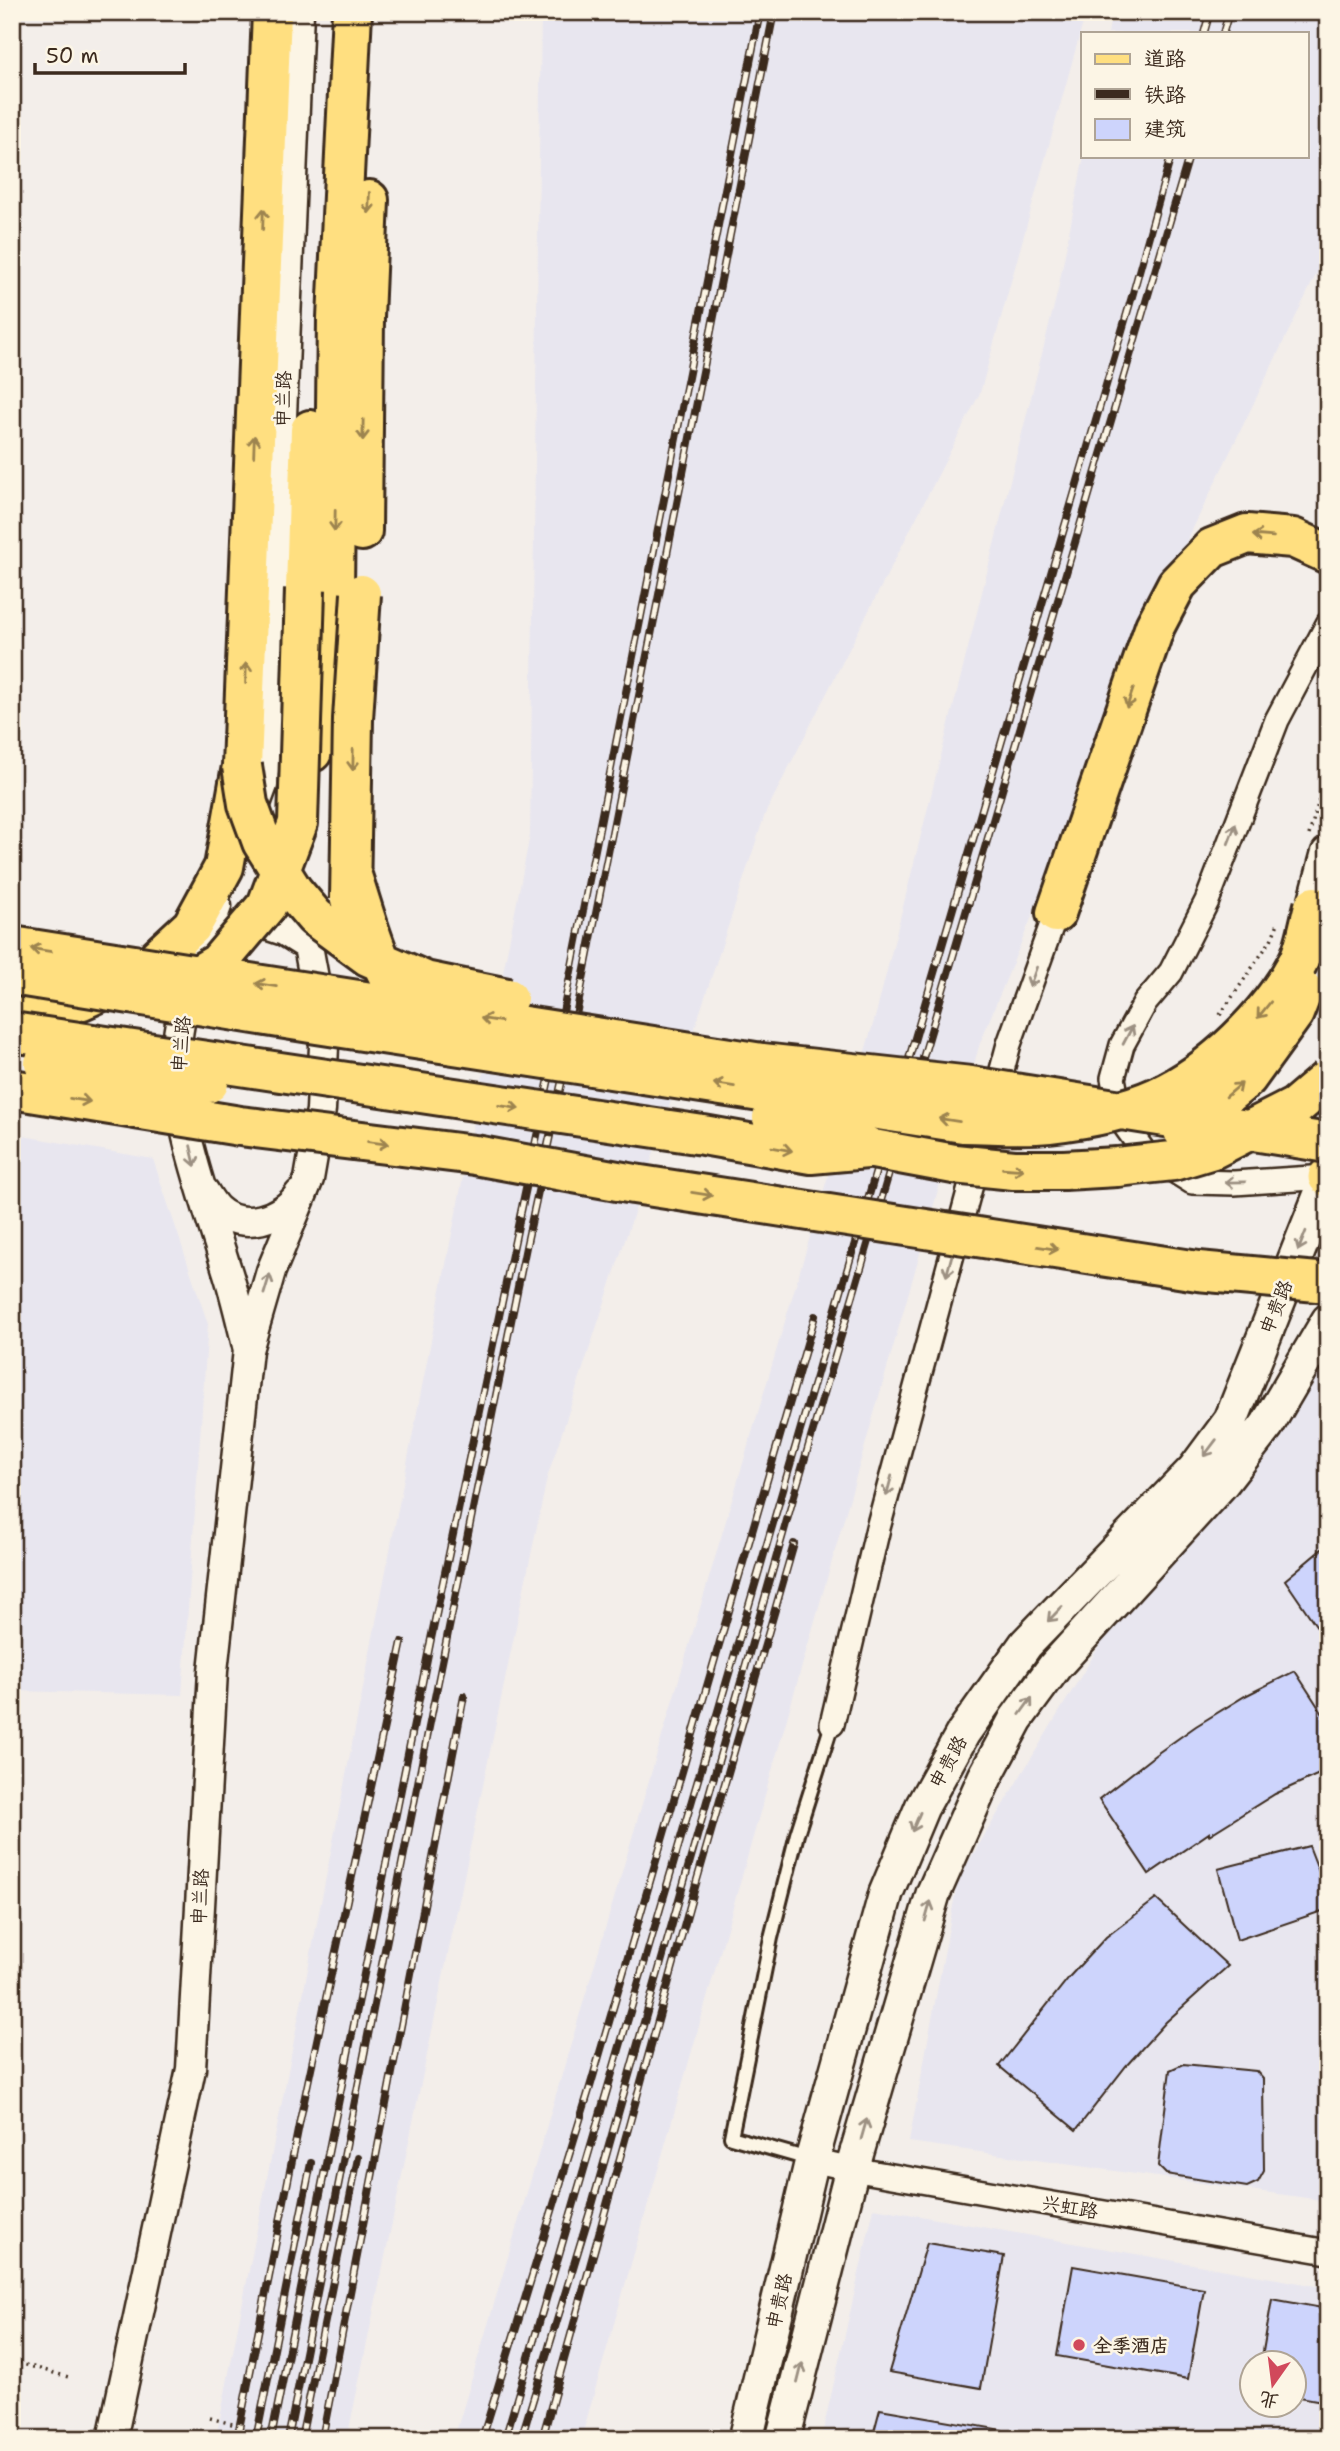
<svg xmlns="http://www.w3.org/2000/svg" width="1340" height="2451" viewBox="0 0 1340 2451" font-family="'Shantell Sans','LXGW WenKai TC',sans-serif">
  <rect width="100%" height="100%" fill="#f3eeea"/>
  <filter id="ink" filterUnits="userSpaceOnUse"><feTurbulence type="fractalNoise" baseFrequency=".0143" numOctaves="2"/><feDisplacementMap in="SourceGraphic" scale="14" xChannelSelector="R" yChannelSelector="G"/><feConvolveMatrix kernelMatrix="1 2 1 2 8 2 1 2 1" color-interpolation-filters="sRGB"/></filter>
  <g filter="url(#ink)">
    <path fill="#e8e6ef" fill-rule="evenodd" d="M541 12H1086L980 393 765 814 547 1478 347 2439H216L530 835Z
      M1112 12H1328V250L1181 553 980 1043 581 2439H454L876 1014 1058 290 1084 156H1307V33H1108Z
      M12 1134 153 1159 208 1324 182 1695 12 1691Z
      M1328 1363V2201L909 2142 958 1879 1118 1615Z
      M874 2208 1328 2288V2439H821ZM1252 2364H1294V2406H1252Z"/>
    <path fill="#cdd4fc" stroke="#3b2a1e" stroke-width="2" d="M1328 1544V1643L1285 1580Z
      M1295 1671 1328 1722V1770L1275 1794 1209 1835V1833L1149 1874 1099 1799 1155 1755 1196 1726 1245 1696Z
      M1309 1846 1328 1895V1909L1237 1940 1218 1869Z
      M1156 1899 1228 1966 1166 2022 1126 2066 1076 2130 999 2066 1070 1976 1106 1937Z
      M1183 2064 1256 2071 1263 2079 1264 2171 1258 2182 1247 2187 1166 2174 1158 2166 1170 2070Z
      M927 2243 1004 2256 981 2388 889 2372Z
      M1073 2266 1204 2289 1188 2379 1057 2356Z
      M1272 2299 1328 2309V2402L1294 2396V2363H1261Z
      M880 2409 1002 2430 1001 2439H872Z"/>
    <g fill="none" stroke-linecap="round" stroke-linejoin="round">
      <g stroke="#3b2a1e" stroke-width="18">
        <path id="service" d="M812 2160 731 2137 771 1938 797 1834 832 1724"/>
      </g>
      <g stroke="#3b2a1e" stroke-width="28">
        <path id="minor" d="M1327 1177 1234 1183 1192 1182 1144 1152 1121 1120 1113 1078 1122 1045 1145 1003 1171 972 1207 901 1277 720 1328 624
          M832 1724 878 1528 1009 1044 1056 913
          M812 2160 852 2169 1328 2252"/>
      </g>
      <g stroke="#3b2a1e" stroke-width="33">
        <path id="tertiary" d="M253 812 263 785 272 654 299 12
          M217 906C203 944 187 983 180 1023 165 1099 204 1194 226 1267 235 1294 241 1322 248 1350
          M237 927 254 921 284 931 308 946
          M204 1191C208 1197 212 1204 217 1209 241 1232 282 1219 299 1194
          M112 2439 191 2069 213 1671 248 1350 271 1271 309 1179 321 1110 324 1046 316 989 308 946 294 896"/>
      </g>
      <g stroke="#3b2a1e" stroke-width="38">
        <path id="secondary" d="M1314 906 1328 854
          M746 2439 812 2160 886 1893 922 1807 963 1733 1026 1644 1194 1470 1231 1420 1328 1176
          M783 2439 852 2169 933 1894 985 1777 1016 1719 1055 1666 1222 1483 1267 1425 1328 1321"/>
      </g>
      <g stroke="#3b2a1e" stroke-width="42">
        <path id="primary" d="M1327 1177 1328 1178"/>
      </g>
      <g stroke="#3b2a1e" stroke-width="44">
        <path id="trunk" d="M362 531 364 317 369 200
          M305 589 310 430
          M312 752 319 715 334 590 337 318 352 12
          M1056 913 1155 626 1177 584 1212 548 1247 534 1293 538 1328 554
          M12 1017 29 1016 82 1000 140 974 192 926 224 867 242 766 272 12"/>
      </g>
      <path stroke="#3b2a1e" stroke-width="3.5" stroke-dasharray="2 5" stroke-linecap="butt" d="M1309 835 1318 804 1328 755
        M1220 1015 1271 940 1279 921
        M12 2361 72 2378
        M210 2418 236 2425
        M12 2431 42 2439"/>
      <use href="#service" stroke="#fcf5e5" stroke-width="12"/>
      <use href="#minor" stroke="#fcf5e5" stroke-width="23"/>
      <use href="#tertiary" stroke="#fcf5e5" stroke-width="28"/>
      <use href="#secondary" stroke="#fcf5e5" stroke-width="33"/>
      <use href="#primary" stroke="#ffdf80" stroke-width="37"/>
      <use href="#trunk" stroke="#ffdf80" stroke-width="38"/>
      <g stroke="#3b2a1e" stroke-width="8">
        <path id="rail" d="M1204 33 1210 12
          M1223 33 1229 12
          M237 2439 300 2120 402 1642
          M256 2439 311 2163
          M271 2439 431 1639 562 1017 760 12
          M288 2439 436 1692 526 1247 575 1020 774 12
          M301 2439 358 2158
          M322 2439 464 1696
          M482 2439 590 2087 815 1316
          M505 2439 1133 293 1171 156
          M521 2439 592 2205 795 1492 1189 156
          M542 2439 697 1880 794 1544"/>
      </g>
      <use href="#rail" stroke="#fcf5e5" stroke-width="5" stroke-dasharray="16" stroke-linecap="butt"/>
      <g stroke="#3b2a1e" stroke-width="44" stroke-linecap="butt">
        <path id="trunk-bridge" d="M242 766 248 804 262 842 293 891 315 917 368 956 425 981 508 998
          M351 873C368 922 379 981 418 1017
          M350 899 353 719 361 594
          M12 946 762 1063 971 1086 1328 1143
          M12 975 317 1024 963 1123C991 1123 1021 1126 1049 1123 1085 1119 1124 1112 1157 1097 1212 1072 1269 1016 1298 962 1306 946 1309 924 1314 906
          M186 982 218 963 267 905 298 823 305 589
          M12 1032 703 1135 811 1154 867 1149
          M44 1063 144 1081 209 1083
          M12 1089 240 1126 475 1155 634 1184 1198 1271 1328 1283
          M772 1118 819 1126 873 1149 954 1164 1014 1170H1064L1117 1167 1173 1161 1213 1149 1295 1107 1328 1079
          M1183 1131 1247 1078 1294 1013 1303 990"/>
      </g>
      <use href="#trunk-bridge" stroke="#ffdf80" stroke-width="38"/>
    </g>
    <defs><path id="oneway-shaft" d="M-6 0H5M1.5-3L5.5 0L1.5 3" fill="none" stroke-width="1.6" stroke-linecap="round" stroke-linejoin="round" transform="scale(1.75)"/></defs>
    <g stroke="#9d844f">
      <use href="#oneway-shaft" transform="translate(369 203) rotate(92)"/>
      <use href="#oneway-shaft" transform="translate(263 219) rotate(-88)"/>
      <use href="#oneway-shaft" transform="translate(363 430) rotate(91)"/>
      <use href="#oneway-shaft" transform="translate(254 446) rotate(-88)"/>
      <use href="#oneway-shaft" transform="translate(335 521) rotate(91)"/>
      <use href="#oneway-shaft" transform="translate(1263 536) rotate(-175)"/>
      <use href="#oneway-shaft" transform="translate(246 673) rotate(-88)"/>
      <use href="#oneway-shaft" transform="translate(1130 698) rotate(109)"/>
      <use href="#oneway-shaft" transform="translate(353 760) rotate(91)"/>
      <use href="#oneway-shaft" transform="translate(41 950) rotate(-171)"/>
      <use href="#oneway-shaft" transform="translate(266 985) rotate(-171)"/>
      <use href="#oneway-shaft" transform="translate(1264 1010) rotate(129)"/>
      <use href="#oneway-shaft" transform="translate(491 1020) rotate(-171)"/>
      <use href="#oneway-shaft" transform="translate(724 1085) rotate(-171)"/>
      <use href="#oneway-shaft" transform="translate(1234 1090) rotate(-41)"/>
      <use href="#oneway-shaft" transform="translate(80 1100) rotate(9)"/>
      <use href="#oneway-shaft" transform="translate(509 1107) rotate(9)"/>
      <use href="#oneway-shaft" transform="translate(949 1120) rotate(-171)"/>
      <use href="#oneway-shaft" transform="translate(378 1143) rotate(7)"/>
      <use href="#oneway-shaft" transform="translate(782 1149) rotate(10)"/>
      <use href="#oneway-shaft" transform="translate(1013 1169) rotate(4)"/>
      <use href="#oneway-shaft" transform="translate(702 1194) rotate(9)"/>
      <use href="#oneway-shaft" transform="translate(1048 1248) rotate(9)"/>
    </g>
    <g stroke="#9c9082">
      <use href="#oneway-shaft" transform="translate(1232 834) rotate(-69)"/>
      <use href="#oneway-shaft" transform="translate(1033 977) rotate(110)"/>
      <use href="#oneway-shaft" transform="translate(1128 1035) rotate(-62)"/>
      <use href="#oneway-shaft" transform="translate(193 1156) rotate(77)"/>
      <use href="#oneway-shaft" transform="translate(1235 1182) rotate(179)"/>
      <use href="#oneway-shaft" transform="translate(1302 1241) rotate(112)"/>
      <use href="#oneway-shaft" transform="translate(949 1266) rotate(105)"/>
      <use href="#oneway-shaft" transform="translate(267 1284) rotate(-73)"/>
      <use href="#oneway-shaft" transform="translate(1210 1448) rotate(127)"/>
      <use href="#oneway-shaft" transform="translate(889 1486) rotate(105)"/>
      <use href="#oneway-shaft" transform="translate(1055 1614) rotate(134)"/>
      <use href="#oneway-shaft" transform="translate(1026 1706) rotate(-54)"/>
      <use href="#oneway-shaft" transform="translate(916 1822) rotate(113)"/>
      <use href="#oneway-shaft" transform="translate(928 1911) rotate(-74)"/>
      <use href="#oneway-shaft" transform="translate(864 2129) rotate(-74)"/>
      <use href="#oneway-shaft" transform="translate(800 2373) rotate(-76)"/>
    </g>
  </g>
  <circle fill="#d1495b" stroke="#fcf5e5" stroke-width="2.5" cx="1079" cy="2345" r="7"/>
  <g text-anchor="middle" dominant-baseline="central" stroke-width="5" stroke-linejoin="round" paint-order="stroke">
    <g font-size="19" fill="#3b2a1e" stroke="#fcf5e5">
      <text transform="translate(283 399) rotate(-88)">申兰路</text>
      <text transform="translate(181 1044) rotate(-85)">申兰路</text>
      <text transform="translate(1276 1307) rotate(-68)">申贵路</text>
      <text transform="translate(948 1762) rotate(-61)">申贵路</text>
      <text transform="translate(200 1897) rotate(-87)">申兰路</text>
      <text transform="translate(1070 2207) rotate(10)">兴虹路</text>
      <text transform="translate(779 2301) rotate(-77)">申贵路</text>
    </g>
    <g font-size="19" font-weight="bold" fill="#3b2a1e" stroke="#fcf5e5" text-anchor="start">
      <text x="1093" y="2345">全季酒店</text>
    </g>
  </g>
  <rect width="1340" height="2451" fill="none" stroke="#fcf5e5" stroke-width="42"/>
  <rect x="21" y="21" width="1298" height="2409" fill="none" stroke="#3b2a1e" stroke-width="2.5" filter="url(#ink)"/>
  <rect x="1081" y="32" width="228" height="126" fill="#fcf5e5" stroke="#afa495" stroke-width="2"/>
  <rect x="1095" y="54" width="35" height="10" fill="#ffdf80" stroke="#afa495" stroke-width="2"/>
  <text x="1144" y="66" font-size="21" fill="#3b2a1e">道路</text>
  <rect x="1095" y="89" width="35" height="10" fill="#3b2a1e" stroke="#afa495" stroke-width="2"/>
  <text x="1144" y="102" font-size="21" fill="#3b2a1e">铁路</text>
  <rect x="1095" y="119" width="35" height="21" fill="#cdd4fc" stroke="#afa495" stroke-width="2"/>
  <text x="1144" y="136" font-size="21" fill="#3b2a1e">建筑</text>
  <g transform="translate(1273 2384) rotate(194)"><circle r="33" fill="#fcf5e5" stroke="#afa495" stroke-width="2"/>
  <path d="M0-5L12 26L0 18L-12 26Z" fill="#d1495b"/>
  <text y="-10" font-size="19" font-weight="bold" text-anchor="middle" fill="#3b2a1e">北</text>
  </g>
  <path d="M35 63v10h150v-10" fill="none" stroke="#3b2a1e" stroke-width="3.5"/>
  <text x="46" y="63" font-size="21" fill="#3b2a1e" stroke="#fcf5e5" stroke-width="5" paint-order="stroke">50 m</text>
</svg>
